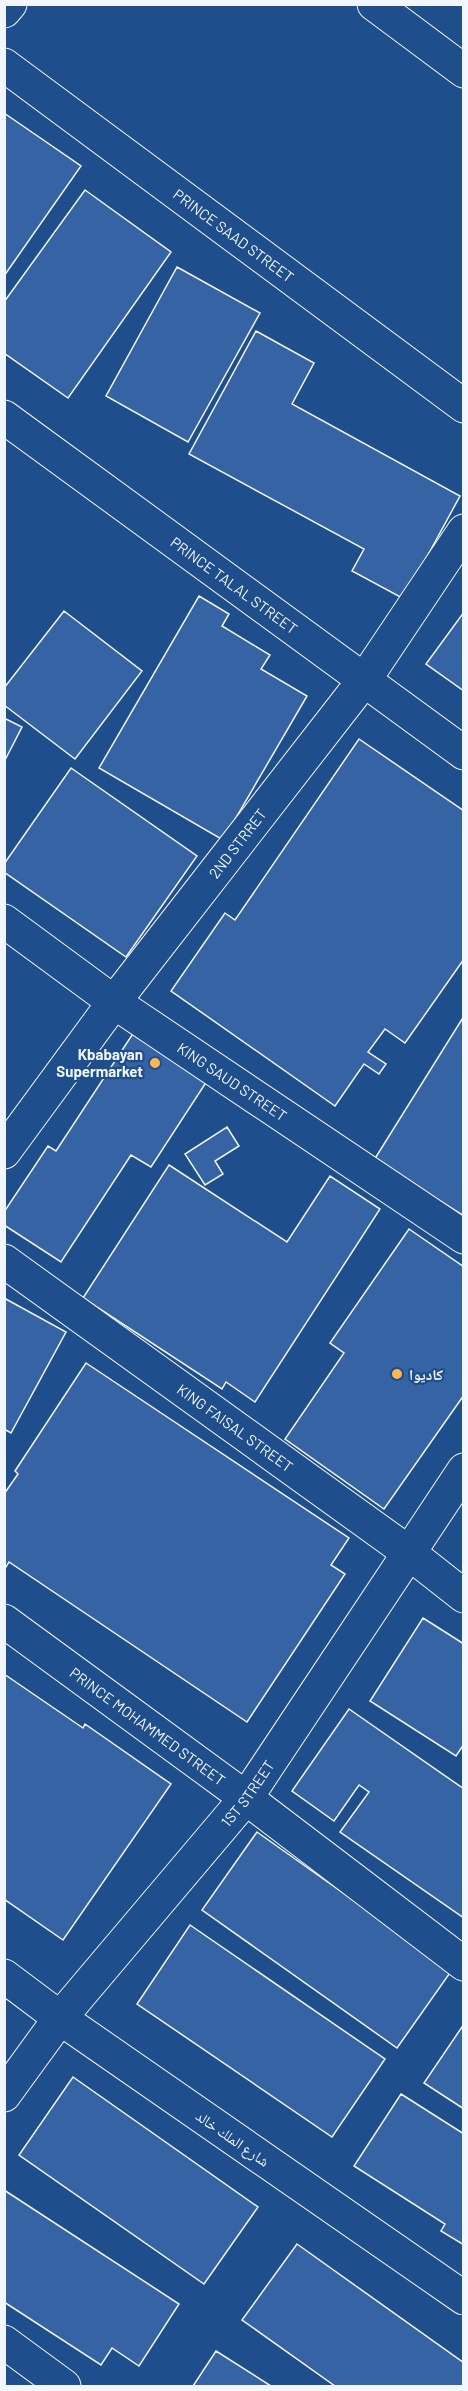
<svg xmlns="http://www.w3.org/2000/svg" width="468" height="2391" viewBox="0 0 468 2391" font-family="Barlow,'Noto Naskh Arabic',sans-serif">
  <rect width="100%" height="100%" fill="#1f4e8c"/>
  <path fill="#3563a3" stroke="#f2f6ff" stroke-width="1.5" d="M4 113 81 166 4 276Z
    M85 190 171 252 68 398 4 353V302Z
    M177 267 260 313 188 442 106 396Z
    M256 331 314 363 292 404 460 496 404 599 352 571 364 549 189 454Z
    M199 596 229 614 222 626 270 655 261 669 307 696 223 840 99 768Z
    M64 611 142 671 75 759 4 705V688Z
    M464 612V691L426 664Z
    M4 718 22 727 4 762Z
    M359 739 464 811V959L405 1043 385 1029 368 1052 386 1064 379 1074 364 1064 335 1106 171 991 225 913 235 920Z
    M71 768 197 856 126 957 4 872V864Z
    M464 1016V1216L374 1160Z
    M134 1032 207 1081 151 1167 131 1155 61 1262 4 1225V1212L48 1146 56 1151Z
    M227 1127 239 1146 215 1161 223 1174 205 1185 185 1154Z
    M169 1165 287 1242 330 1176 380 1209 255 1402 226 1382 222 1389 83 1298Z
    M409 1229 464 1267V1395L384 1509 285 1439 344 1353 330 1343Z
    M4 1298 66 1332 11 1433 4 1429Z
    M86 1363 349 1538 331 1565 345 1574 247 1722 9 1562 4 1570V1494L18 1474 15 1471Z
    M423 1618 464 1644V1744L456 1756 370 1701Z
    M4 1674 83 1728 85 1724 171 1784 63 1940 4 1899Z
    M349 1709 464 1789V1918L340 1832 369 1792 359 1785 334 1821 292 1791Z
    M257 1832 452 1970 397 2048 202 1910Z
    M190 1925 385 2059 332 2137 137 2004Z
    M464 2024V2109L424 2083Z
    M73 2077 258 2207 204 2284 19 2155Z
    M401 2094 464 2134V2245L441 2231 445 2224 354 2166Z
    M4 2190 179 2304 139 2366 112 2348 101 2365 4 2302Z
    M297 2244 464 2363V2386H335L242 2320Z
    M216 2351 271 2386H193Z"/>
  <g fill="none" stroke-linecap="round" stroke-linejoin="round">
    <g stroke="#f2f6ff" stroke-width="35">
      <g id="minor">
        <path d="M374 4 464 71"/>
        <path d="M4 11 10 4"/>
        <path id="s1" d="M4 65 464 406"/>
        <path id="s2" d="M4 417 464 753"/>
        <path id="s3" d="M4 921 114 1002 464 1237"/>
        <path id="s4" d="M4 1152 114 1002 365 679 464 531"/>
        <path id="s5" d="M4 1261 408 1552 464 1596"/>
        <path id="s6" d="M4 1621 246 1798 464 1964"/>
        <path d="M4 1976 60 2018 464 2298"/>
        <path id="s7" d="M4 2095 60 2018 246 1798 464 1470"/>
        <path d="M4 2342 64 2386"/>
      </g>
    </g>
    <use href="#minor" stroke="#1f4e8c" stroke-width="33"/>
  </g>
  <g fill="#ffb74d" stroke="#1f4e8c" stroke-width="2">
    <circle cx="155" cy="1063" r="6"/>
    <circle cx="397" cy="1374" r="6"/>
  </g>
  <g text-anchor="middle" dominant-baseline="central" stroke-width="4.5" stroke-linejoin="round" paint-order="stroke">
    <g font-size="15" fill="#f2f6ff" stroke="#1f4e8c">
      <text stroke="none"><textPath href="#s1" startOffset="286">PRINCE SAAD STREET</textPath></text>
      <text stroke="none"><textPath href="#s2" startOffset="285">PRINCE TALAL STREET</textPath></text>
      <text stroke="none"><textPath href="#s4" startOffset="387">2ND STRRET</textPath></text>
      <text stroke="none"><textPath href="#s3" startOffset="279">KING SAUD STREET</textPath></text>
      <text stroke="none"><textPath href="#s5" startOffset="285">KING FAISAL STREET</textPath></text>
      <text stroke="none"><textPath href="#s6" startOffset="178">PRINCE MOHAMMED STREET</textPath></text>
      <text stroke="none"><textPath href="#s7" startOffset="388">1ST STREET</textPath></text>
      <text transform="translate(233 2138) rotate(35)">شارع الملك خالد</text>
    </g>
    <g font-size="15" font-weight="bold" fill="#f2f6ff" stroke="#1f4e8c" text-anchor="end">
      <text x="143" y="1054">Kbabayan<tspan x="143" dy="17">Supermarket</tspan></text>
      <text x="409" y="1374" text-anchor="start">كاديوا</text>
    </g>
  </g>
  <rect width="468" height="2391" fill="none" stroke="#f2f6ff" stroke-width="12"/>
</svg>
